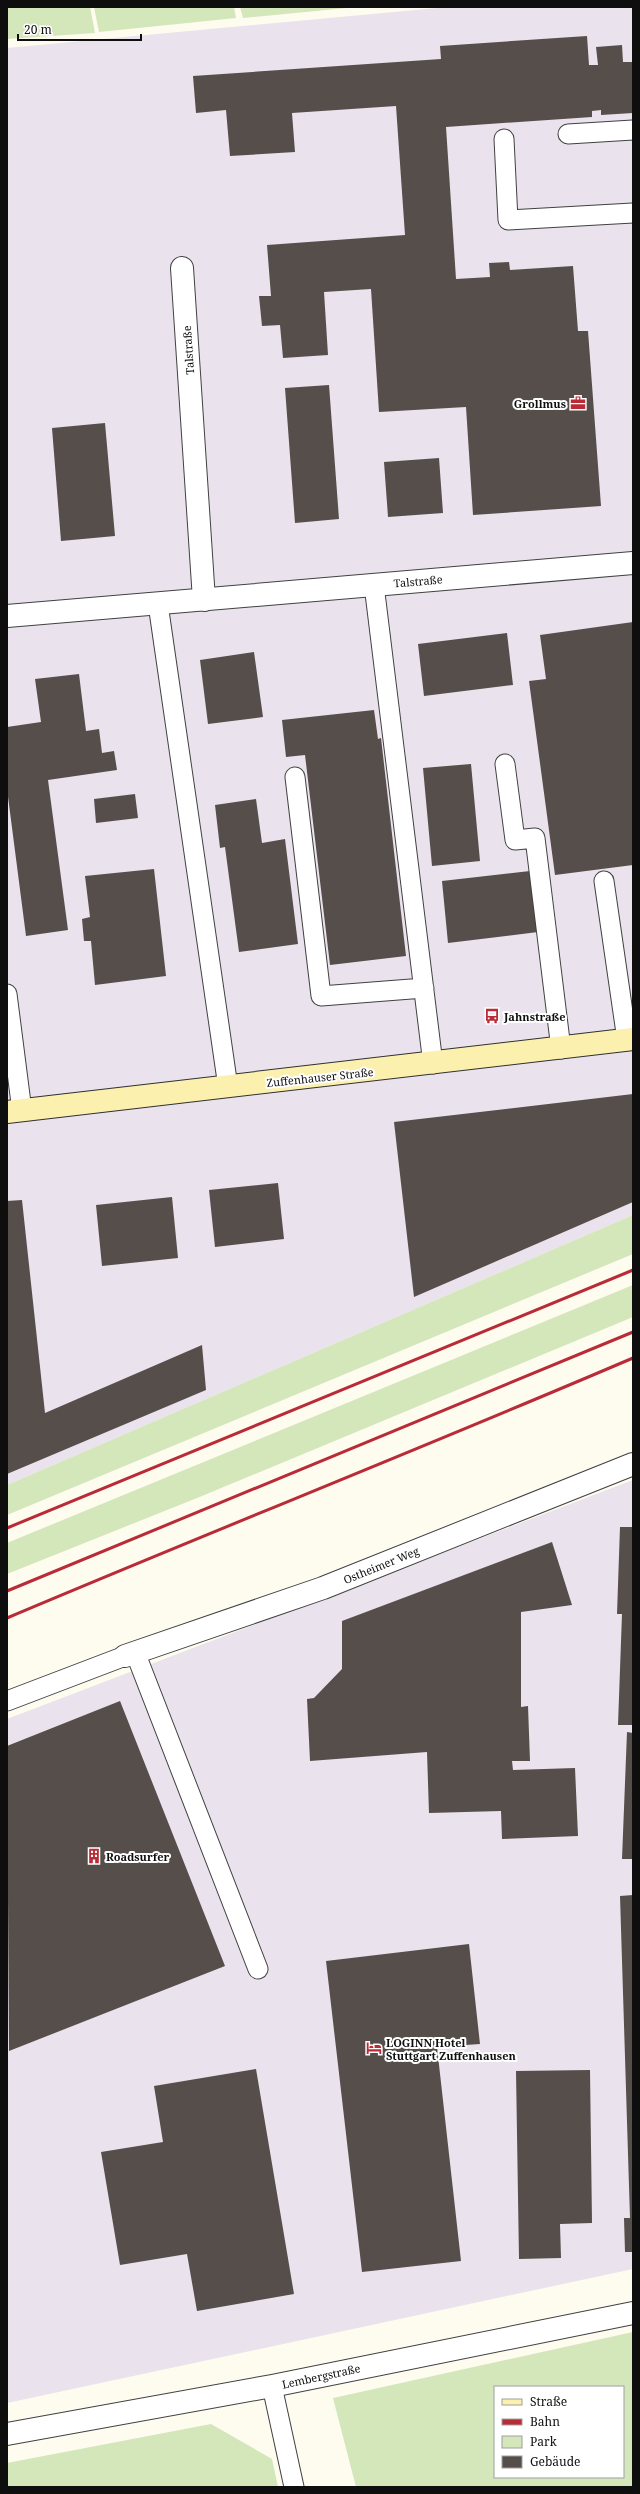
<svg xmlns="http://www.w3.org/2000/svg" width="640" height="2494" viewBox="0 0 640 2494" font-family="'Noto Serif',serif">
  <rect width="100%" height="100%" fill="#fefbef"/>
  <path fill="#eae2ec" d="M448 7H633V1215L7 1485V48Z
    M633 1480V2269L7 2403V1719Z"/>
  <path fill="#d3e7ba" fill-rule="evenodd" d="M7 7H90L95 33 7 39Z
    M94 7H234L236 18 99 32Z
    M240 7H357L243 18Z
    M633 1215V1254L7 1515V1485Z
    M633 1285V1317L202 1496 7 1574V1543Z
    M633 2332V2487H356L333 2398ZM495 2387H623V2477H495Z
    M211 2424 272 2459 278 2487H7V2463Z"/>
  <path fill="#564e4a" d="M587 36 589 65H598L596 47 622 45 623 62H633V113L601 115V110L592 111V117L446 127 456 279 490 277 489 263 509 262 510 270 573 266 578 331H588L601 506 473 515 466 407 379 412 371 289 324 292 328 355 283 358 280 325 262 326 259 296H271L267 245 405 235 396 106 292 113 295 152 230 156 226 110 196 113 193 76 441 59 440 46Z
    M329 385 339 519 295 523 285 388Z
    M105 423 115 536 61 541 52 428Z
    M439 458 443 513 388 517 384 462Z
    M633 622V865L555 875 529 681 546 679 540 635Z
    M507 633 513 685 424 696 418 644Z
    M254 652 263 717 208 724 200 660Z
    M79 674 86 731 99 729 102 753 114 751 117 770 48 780 68 930 26 936 7 789V727L41 722 35 679Z
    M374 710 378 739 381 738 406 956 330 965 305 755 286 757 282 720Z
    M471 764 480 861 432 866 423 768Z
    M135 794 138 818 96 823 94 799Z
    M256 799 262 843 285 839 298 944 239 952 225 847 220 848 215 805Z
    M154 869 166 976 95 985 91 941H84L82 919 90 917 85 876Z
    M530 871 538 932 448 943 442 881Z
    M633 1094V1202L414 1297 394 1122Z
    M278 1183 284 1239 215 1247 209 1190Z
    M172 1197 178 1258 102 1266 96 1205Z
    M22 1200 45 1413 202 1345 206 1390 7 1474V1201Z
    M620 1527H633V1725H618L622 1614H617Z
    M552 1542 572 1605 521 1612V1707L528 1706 530 1761H512L513 1770 575 1768 578 1836 502 1839 501 1811 429 1813 427 1752 310 1761 307 1699 314 1698 342 1669V1621Z
    M120 1701 225 1966 9 2051 7 1746Z
    M627 1732 633 1733V1859H622Z
    M633 1895V2252H625L624 2218H630L620 1896Z
    M469 1944 480 2044 437 2047 461 2261 362 2272 326 1961Z
    M256 2069 294 2294 197 2311 187 2254 120 2265 101 2152 163 2142 154 2086Z
    M590 2070 592 2223 560 2224 561 2258 519 2259 516 2071Z"/>
  <g fill="none" stroke-linecap="round" stroke-linejoin="round">
    <g stroke="#414141" stroke-width="21">
      <path id="service" d="M568 134 633 130
        M504 139 508 220 633 213
        M374 585 433 1064
        M158 604 228 1087
        M505 764 515 840 535 838 561 1049
        M295 777 321 996 424 988
        M604 881 627 1040
        M7 994 22 1111
        M135 1652 258 1969
        M7 1701 125 1656
        M272 2386 294 2487"/>
    </g>
    <g stroke="#414141" stroke-width="24">
      <path id="minor" d="M182 268 204 600
        M7 616 633 563
        M125 1656 323 1588 633 1464
        M7 2434 272 2386 633 2313"/>
    </g>
    <g stroke="#303030" stroke-width="24">
      <path id="secondary" d="M7 1112 633 1039"/>
    </g>
    <use href="#service" stroke="#fff" stroke-width="19"/>
    <use href="#minor" stroke="#fff" stroke-width="22"/>
    <use href="#secondary" stroke="#fbf0ad" stroke-width="22"/>
    <path stroke="#b82b37" stroke-width="3" d="M7 1528 633 1270
      M7 1591 633 1332
      M7 1618C215 1530 425 1447 633 1358"/>
  </g>
  <defs>
    <g id="office-bare" transform="scale(1.2)"><path d="M-6-3h4V-5.5h4V-3h4V5H-6ZM-1-4.5V-3h2v-1.5ZM-6 0V1H6V0Z" fill="#b82b37" stroke="#fff" stroke-width="2.5" paint-order="stroke"/></g>
    <g id="bus-bare" transform="scale(1.2)"><path d="M-5-6H5V4H4V6H2V4H-2V6H-4V4H-5ZM-3.5-4V0h7V-4ZM-3.5 1.2v1.5H-2V1.2ZM2 1.2v1.5H3.5V1.2Z" fill="#b82b37" stroke="#fff" stroke-width="2.5" paint-order="stroke"/></g>
    <g id="building-bare" transform="scale(1.2)"><path d="M-4-6H4V6H1V3H-1V6H-4ZM-2.5-4.3h1.7v1.8h-1.7ZM.8-4.3h1.7v1.8H.8ZM-2.5-1h1.7V.8h-1.7ZM.8-1h1.7V.8H.8Z" fill="#b82b37" stroke="#fff" stroke-width="2.5" paint-order="stroke"/></g>
    <g id="hotel-bare" transform="scale(1.2)"><path d="M-6-4.5h1.5V1H6V5H4.5V3h-9V5H-6ZM-4 0a1.8 1.8 0 1 1 3.6 0ZM.5 0V-2.5h3Q6-2.5 6 0Z" fill="#b82b37" stroke="#fff" stroke-width="2.5" paint-order="stroke"/></g>
  </defs>
  <g fill-rule="evenodd">
    <use href="#office-bare" x="578" y="403"/>
    <use href="#bus-bare" x="492" y="1016"/>
    <use href="#building-bare" x="94" y="1856"/>
    <use href="#hotel-bare" x="374" y="2048"/>
  </g>
  <g text-anchor="middle" dominant-baseline="central" stroke-width="4" stroke-linejoin="round" paint-order="stroke">
    <g font-size="11" fill="#0e0e0e" stroke="#fff">
      <text transform="translate(188 350) rotate(-94)">Talstraße</text>
      <text transform="translate(418 581) rotate(-5)">Talstraße</text>
      <text transform="translate(320 1077) rotate(-6)">Zuffenhauser Straße</text>
      <text transform="translate(381 1565) rotate(-22)">Ostheimer Weg</text>
      <text transform="translate(321 2376) rotate(-12)">Lembergstraße</text>
    </g>
    <g font-size="11" font-weight="bold" fill="#0e0e0e" stroke="#fff" text-anchor="start">
      <text x="566" y="403" text-anchor="end">Grollmus</text>
      <text x="504" y="1016">Jahnstraße</text>
      <text x="106" y="1856">Roadsurfer</text>
      <text x="386" y="2042">LOGINN Hotel<tspan x="386" dy="13">Stuttgart Zuffenhausen</tspan></text>
    </g>
  </g>
  <rect width="640" height="2494" fill="none" stroke="#0e0e0e" stroke-width="16"/>
  <rect x="494" y="2386" width="130" height="92" fill="#ffffff" stroke="#9f9f9f"/>
  <rect x="502" y="2399" width="20" height="6" fill="#fbf0ad" stroke="#9f9f9f"/>
  <text x="530" y="2406" font-size="12" fill="#0e0e0e">Straße</text>
  <rect x="502" y="2419" width="20" height="6" fill="#b82b37" stroke="#9f9f9f"/>
  <text x="530" y="2426" font-size="12" fill="#0e0e0e">Bahn</text>
  <rect x="502" y="2436" width="20" height="12" fill="#d3e7ba" stroke="#9f9f9f"/>
  <text x="530" y="2446" font-size="12" fill="#0e0e0e">Park</text>
  <rect x="502" y="2456" width="20" height="12" fill="#564e4a" stroke="#9f9f9f"/>
  <text x="530" y="2466" font-size="12" fill="#0e0e0e">Gebäude</text>
  <path d="M18 34v6h123v-6" fill="none" stroke="#0e0e0e" stroke-width="2"/>
  <text x="24" y="34" font-size="12" fill="#0e0e0e" stroke="#ffffff" stroke-width="3" paint-order="stroke">20 m</text>
</svg>
